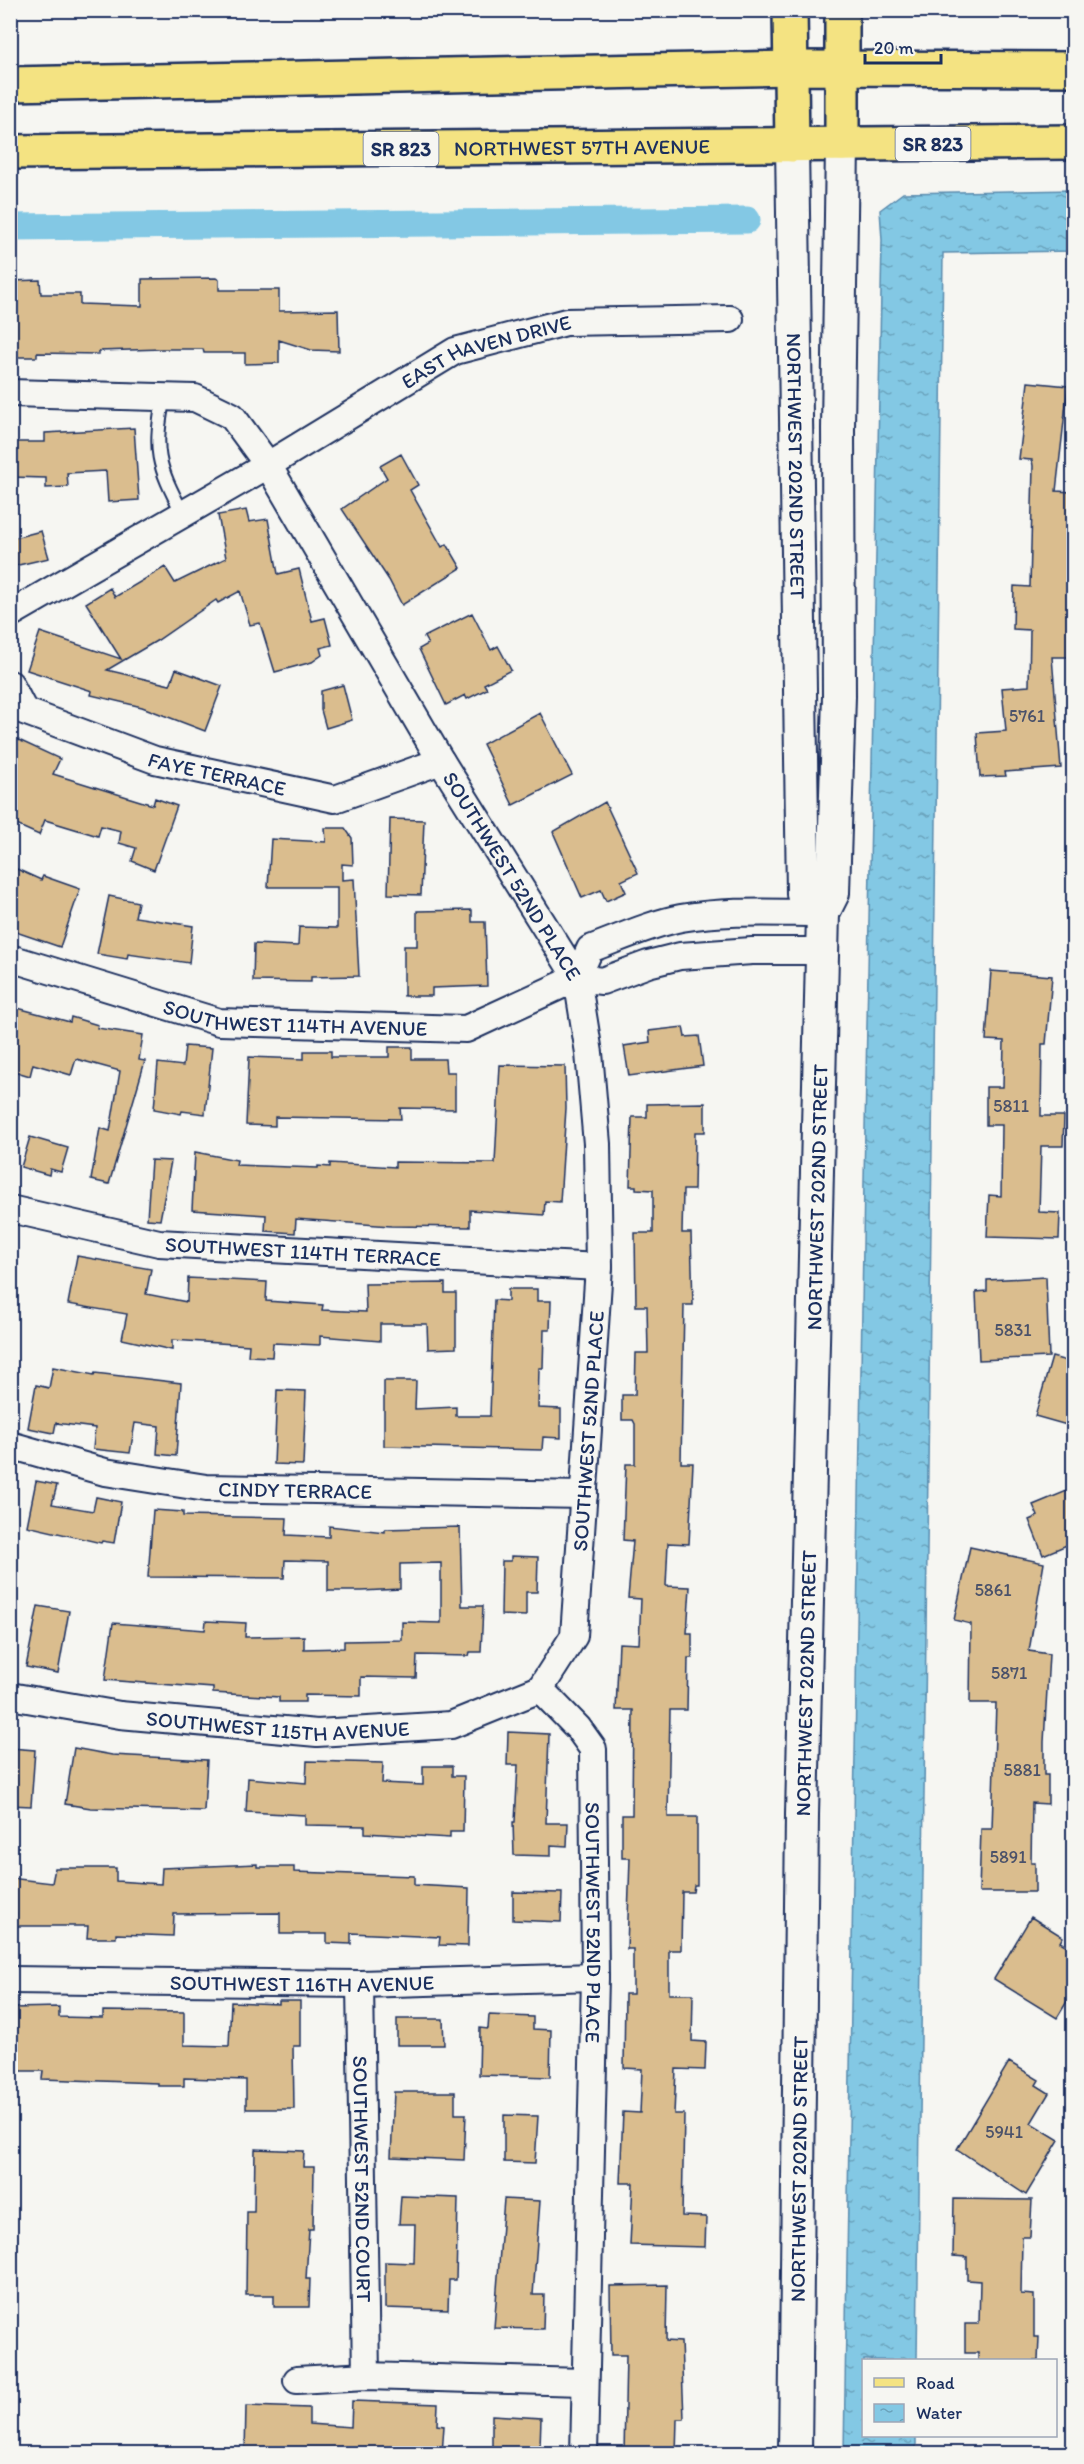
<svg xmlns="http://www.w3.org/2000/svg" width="1084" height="2464" viewBox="0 0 1084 2464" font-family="Itim,sans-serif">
  <defs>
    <pattern id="water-ripples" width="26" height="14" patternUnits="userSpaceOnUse" patternTransform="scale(1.5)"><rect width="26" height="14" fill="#83c8e4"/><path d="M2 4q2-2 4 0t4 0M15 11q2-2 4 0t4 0" fill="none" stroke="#6aa3bc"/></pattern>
  </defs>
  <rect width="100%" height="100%" fill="#f6f6f2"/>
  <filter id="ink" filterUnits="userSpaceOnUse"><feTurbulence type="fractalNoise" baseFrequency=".0167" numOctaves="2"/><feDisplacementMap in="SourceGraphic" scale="12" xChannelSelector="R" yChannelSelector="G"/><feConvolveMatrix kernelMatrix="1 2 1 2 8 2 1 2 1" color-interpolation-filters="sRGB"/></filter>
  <g filter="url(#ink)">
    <path fill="url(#water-ripples)" stroke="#598bae" stroke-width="1.5" d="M1073 190V251L943 253 917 2360H864V2436H916V2453H844L864 1181 882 240 880 210 903 193Z"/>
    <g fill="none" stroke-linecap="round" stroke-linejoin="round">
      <path stroke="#83c8e4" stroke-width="27" d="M10 227 747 220"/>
    </g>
    <path fill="#dabd8e" stroke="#1b2f5e" stroke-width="1.5" d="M216 278 219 280V290H279V311L338 310 339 351 311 350 279 340V363L245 364V353H204L203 349H162L99 351V354L37 353V357H15L10 281 40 280 41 294H80V304L142 306V279Z
      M1028 382 1068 386 1056 491 1072 492 1069 657H1052L1061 768 1005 772 1006 776 980 777 977 733 1006 731 1002 688 1029 686 1030 630 1013 629 1014 586 1030 587 1033 466 1032 460 1019 459Z
      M134 428 139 500 108 502 106 471 67 473 68 487 46 488V478L10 477V442H45V433Z
      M401 454 418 485 410 490 442 547 447 544 461 568 402 605 389 580 342 509 387 478 380 466Z
      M246 510 249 522 268 519 278 574 299 569 312 621 325 618 332 645 320 648 322 655 312 662 275 672 260 623 250 625 240 591 218 603 216 600 158 640 107 670 170 685 176 669 222 686 205 731 142 707 91 695 92 691 27 670 40 632 121 659 86 603 110 588 115 597 165 567 175 583 226 558 218 515Z
      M41 531 49 558 14 566 10 539Z
      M472 613 491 650 498 646 511 670 484 684 487 689 467 699 465 695 446 705 419 649 428 644 424 637Z
      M343 685 352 720 326 728 321 710V691Z
      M540 713 572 775 513 805 483 744Z
      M10 736 60 759 53 774 153 805 155 798 177 806 154 870 132 861 136 848 119 843 121 831 101 826 98 836 45 820 39 835 10 822Z
      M605 802 638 873 621 881 626 892 606 901 601 890 582 898 553 832Z
      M390 819 424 820 421 895 388 894Z
      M325 828H345L352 838 353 865 342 864V880L354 879 359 976 311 977V982L253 981 254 944 298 946 299 927 337 928V887H268L271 839 326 842Z
      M10 866 41 880 43 876 80 889 60 947 10 930Z
      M109 896 138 902 135 917 193 926 189 963 128 954 127 959 97 954Z
      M472 910V922H485L487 986 432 988V996H404V946H417V911Z
      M991 971 1052 976 1046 1044H1042L1041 1116H1064L1063 1146H1041L1039 1212 1060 1213 1059 1239 987 1237 989 1195 1001 1196 1002 1125H986V1087H1003L1004 1041 986 1040Z
      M10 1006 70 1022 71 1017 98 1025 97 1028 143 1035 139 1060 145 1061 109 1184 91 1180 100 1128 110 1131 120 1071 76 1059 71 1075 33 1064 30 1076 10 1070Z
      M683 1027 685 1037 699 1036 703 1066 629 1076 624 1046 650 1042 649 1031Z
      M185 1046 212 1048 205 1114 182 1111 181 1114 154 1109 158 1063 183 1066Z
      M389 1047H412V1059H445L446 1072H455V1109L400 1108 401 1119 275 1117V1126L246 1125 249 1057 304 1059V1051H331V1057H389Z
      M500 1065 565 1066 566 1108 560 1202 545 1201 544 1215 470 1210V1227L391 1226 296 1219 295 1233 265 1231 266 1215 192 1210 195 1152 237 1160 236 1165 318 1168V1166L330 1167V1163L395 1167V1162L495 1163Z
      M705 1103V1132H695L694 1190H683L682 1233H691L693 1305H684L681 1463H693L689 1544 668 1543 666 1586 690 1587 687 1633H692V1658H688L687 1710H670L668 1817H697V1885H694L693 1892H682L681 1950H669V1994H693L692 2041 706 2042 705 2070 676 2069 674 2114H684L682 2216 706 2217 705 2247 630 2245 633 2183H620L623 2112 640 2113 642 2069 624 2068 625 1994H633V1949H627L630 1858H622V1815H632L633 1710H616L619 1643 639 1644 641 1599 628 1598 633 1541 623 1540 626 1464H635V1424L633 1420H622V1395H635L636 1353H648L647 1306H636L635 1233H653V1190L636 1189V1186H630L632 1117H647V1104Z
      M30 1137 68 1148 61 1172 50 1169 49 1175 21 1167Z
      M151 1160 171 1161 160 1220 147 1219Z
      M77 1256 151 1269 146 1294 187 1302 188 1278 267 1282 266 1301 323 1305 322 1310 366 1312 365 1284 445 1283V1293H456V1348L428 1349 427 1324H380V1341L320 1336V1345L273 1343 272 1357 248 1356 249 1345 172 1340V1350L122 1339 127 1314 68 1304Z
      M1046 1277 1049 1357 979 1360 976 1292 987 1291V1280Z
      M508 1289H537V1301H551L550 1330H544L543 1368H539L538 1408 561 1409V1438L543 1437 542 1450 384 1446V1381H416L415 1409 456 1407V1416H490L494 1300 508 1301Z
      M1052 1357 1074 1363 1068 1392 1074 1394V1427L1035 1416Z
      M53 1367 94 1375 95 1373 181 1383 176 1456 157 1454 159 1426 135 1423 130 1453 93 1449 95 1428 56 1423 54 1433 28 1428 36 1385 49 1388Z
      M277 1390 306 1391 303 1465 274 1464Z
      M36 1481 57 1485 52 1504 93 1511 96 1497 121 1502 114 1543 102 1541 101 1543 27 1526Z
      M1074 1488V1542L1043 1555 1029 1520 1038 1516 1033 1505Z
      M153 1510 183 1512V1516L287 1518 286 1535 329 1537V1526L385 1532V1529L460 1527 462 1606H483L481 1652H470L469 1656 417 1655 416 1678 361 1677V1696L305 1695V1702H279V1697L213 1693V1688L105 1680 113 1623 205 1630 206 1621 246 1623 245 1637 304 1636V1649L344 1648V1641L402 1640V1622L441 1623V1563L400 1564V1589L362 1591H328V1561L285 1560 284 1578 148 1577Z
      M970 1547 1044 1563 1029 1651 1049 1654 1044 1742V1775H1048V1804L1032 1803 1031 1863H1035V1892H979L981 1829H992L996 1703H970L971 1624 954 1620Z
      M511 1556 538 1557 537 1592H526V1616L501 1615 502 1561H511Z
      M38 1606 69 1611 58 1673 26 1667Z
      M508 1732 549 1734 546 1823H568L567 1846 551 1845V1856L514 1855 513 1822H515L518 1765H507Z
      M10 1748 35 1750 31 1806 10 1805Z
      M74 1748 112 1755 207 1760 204 1811 91 1808 65 1804Z
      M307 1761 383 1763 382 1783 423 1785V1766H452V1776H464L463 1832H450V1838L365 1833V1826L305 1825V1815L246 1812 248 1778 306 1783Z
      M257 1864V1867H294V1872L414 1876V1885L469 1888 468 1946 439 1945 440 1937 351 1933V1944L327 1943V1934H280V1913L174 1914 173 1936 116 1934V1938H87L88 1926H15L16 1913H10V1878L52 1883 55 1868H116V1881L161 1884 162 1868Z
      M513 1892 562 1893 561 1922 513 1920Z
      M1031 1917 1063 1937 1060 1942 1074 1950V1990L1057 2018 994 1979Z
      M279 2001H300V2046H293L294 2109H246V2080L184 2078V2086H158V2083L42 2079 43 2071H10L12 2008 59 2007V2017L103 2018V2011L184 2012V2045L229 2046 231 2002 279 2004Z
      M489 2015 533 2017V2029L551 2030 550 2077 479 2075 480 2028 488 2029Z
      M397 2019H443L444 2045H397Z
      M1009 2062 1039 2080 1036 2085 1049 2093 1031 2123 1059 2140 1026 2195 957 2149Z
      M394 2092H455V2114H466L464 2160 391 2157Z
      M504 2115 538 2116 535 2163 504 2162Z
      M255 2149 304 2151 303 2167H314L313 2229H309L306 2279H310L309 2307H274V2295H246L247 2212H254Z
      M401 2196 458 2198 456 2280H449L448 2310 385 2308V2262L414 2263 415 2224H399Z
      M504 2199 540 2201 533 2295H544L543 2329 494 2328Z
      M954 2199 1032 2200 1030 2237H1022L1021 2294 1034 2295V2337H1039L1038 2361H978V2353H965V2324H979L980 2281 967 2280V2257L953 2256Z
      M667 2285 666 2341 681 2342 684 2419H677L676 2454H624L626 2355H611L610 2286Z
      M352 2401 438 2404 437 2425 444 2426 442 2454H245L246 2406 309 2408V2424L351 2427Z
      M492 2415 541 2418 540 2447H525L526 2452 492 2451Z"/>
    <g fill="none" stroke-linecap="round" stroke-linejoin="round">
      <g stroke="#1b2f5e" stroke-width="16">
        <path id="service" d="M164 396C153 452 157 464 183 514"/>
      </g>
      <g stroke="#1b2f5e" stroke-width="30">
        <g id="minor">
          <path id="s1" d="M10 393 195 398 232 416 268 465 441 761 577 978 589 1053 597 1144 599 1267 574 1636 540 1689 578 1728 593 1749 595 1977 584 2454"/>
          <path id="s2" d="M10 614 268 465 455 351 566 322 730 319"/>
          <path id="s3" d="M10 684 24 711 155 760 335 799 441 761"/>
          <path id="s4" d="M10 958 219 1022 466 1029 577 978 602 981 648 964 680 956 752 951H823"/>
          <path d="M577 978 590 949C620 938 650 924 681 918 727 910 777 913 823 913"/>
          <path id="s5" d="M10 1209 159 1243 599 1267"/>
          <path id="s6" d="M10 1445 105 1472 206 1488 584 1495"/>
          <path id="s7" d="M10 1696 120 1715 317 1733 451 1725 540 1689"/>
          <path id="s8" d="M10 1980 360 1984 595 1977"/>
          <path id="s9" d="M360 1984 366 2376"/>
          <path d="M297 2380 366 2376 584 2382"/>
        </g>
      </g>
      <g stroke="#1b2f5e" stroke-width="36">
        <g id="tertiary">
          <path id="s10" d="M792 145 803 894 823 913"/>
          <path id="s11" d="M795 2454 802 1815 823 913 833 893 839 696 838 429 842 144"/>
        </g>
      </g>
      <g stroke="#1b2f5e" stroke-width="38">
        <g id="primary">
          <path d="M790 10 792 145"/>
          <path d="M10 84 791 68 1074 69"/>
          <path d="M842 144V10"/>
          <path id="s12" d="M10 152 1074 142"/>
        </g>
      </g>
      <use href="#service" stroke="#f6f6f2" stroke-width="12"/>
      <use href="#minor" stroke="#f6f6f2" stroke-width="26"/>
      <use href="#tertiary" stroke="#f6f6f2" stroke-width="32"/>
      <use href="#primary" stroke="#f4e382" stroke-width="33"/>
    </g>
  </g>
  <g text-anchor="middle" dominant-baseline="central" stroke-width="5" stroke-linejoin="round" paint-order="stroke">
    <g font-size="18" fill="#4b526a">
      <text x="1027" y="716">5761</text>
      <text x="1011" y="1106">5811</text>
      <text x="1013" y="1330">5831</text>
      <text x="993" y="1590">5861</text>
      <text x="1009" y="1673">5871</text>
      <text x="1022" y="1770">5881</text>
      <text x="1008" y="1857">5891</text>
      <text x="1004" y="2132">5941</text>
    </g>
    <g fill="#f6f6f2" stroke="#5d6b8a" stroke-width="1.5">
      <rect x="895.5" y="127" width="75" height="34" rx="4.5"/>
      <rect x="363.5" y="132" width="75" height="34" rx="4.5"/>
    </g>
    <g font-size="20" font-weight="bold" fill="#1b2f5e">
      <text x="933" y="144">SR 823</text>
      <text x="401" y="149">SR 823</text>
    </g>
    <g font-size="21" fill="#1b2f5e" stroke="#f6f6f2">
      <text stroke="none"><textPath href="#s12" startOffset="572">NORTHWEST 57TH AVENUE</textPath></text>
      <text stroke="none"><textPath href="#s2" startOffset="546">EAST HAVEN DRIVE</textPath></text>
      <text stroke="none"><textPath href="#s10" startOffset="321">NORTHWEST 202ND STREET</textPath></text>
      <text stroke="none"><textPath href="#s3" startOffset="234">FAYE TERRACE</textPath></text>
      <text stroke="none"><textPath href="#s1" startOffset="765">SOUTHWEST 52ND PLACE</textPath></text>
      <text stroke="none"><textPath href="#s4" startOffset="294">SOUTHWEST 114TH AVENUE</textPath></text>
      <text stroke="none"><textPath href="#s11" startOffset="1257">NORTHWEST 202ND STREET</textPath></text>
      <text stroke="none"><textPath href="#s5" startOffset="297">SOUTHWEST 114TH TERRACE</textPath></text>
      <text transform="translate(588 1431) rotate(-86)">SOUTHWEST 52ND PLACE</text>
      <text stroke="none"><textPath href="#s6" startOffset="290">CINDY TERRACE</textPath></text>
      <text stroke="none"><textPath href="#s11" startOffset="771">NORTHWEST 202ND STREET</textPath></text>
      <text stroke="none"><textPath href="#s7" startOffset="270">SOUTHWEST 115TH AVENUE</textPath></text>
      <text stroke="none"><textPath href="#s1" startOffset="1863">SOUTHWEST 52ND PLACE</textPath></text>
      <text stroke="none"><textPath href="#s8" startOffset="292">SOUTHWEST 116TH AVENUE</textPath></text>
      <text stroke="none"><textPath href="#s11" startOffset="285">NORTHWEST 202ND STREET</textPath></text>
      <text stroke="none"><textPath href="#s9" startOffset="195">SOUTHWEST 52ND COURT</textPath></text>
    </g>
  </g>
  <rect width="1084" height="2464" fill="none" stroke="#f6f6f2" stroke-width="36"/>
  <rect x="18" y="18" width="1048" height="2428" fill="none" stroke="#1b2f5e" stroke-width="2" filter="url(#ink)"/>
  <rect x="862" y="2359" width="195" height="78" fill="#f6f6f2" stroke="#9ea6b7" stroke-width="1.5"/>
  <rect x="874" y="2378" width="30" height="9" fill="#f4e382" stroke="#9ea6b7" stroke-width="1.5"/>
  <text x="916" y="2389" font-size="18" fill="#1b2f5e">Road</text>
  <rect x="874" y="2404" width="30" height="18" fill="url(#water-ripples)" stroke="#9ea6b7" stroke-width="1.5"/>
  <text x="916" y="2419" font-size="18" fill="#1b2f5e">Water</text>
  <path d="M865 54v9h76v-9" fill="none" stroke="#1b2f5e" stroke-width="3"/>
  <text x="874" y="54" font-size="18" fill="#1b2f5e" stroke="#f6f6f2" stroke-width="4.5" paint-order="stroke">20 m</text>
</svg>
